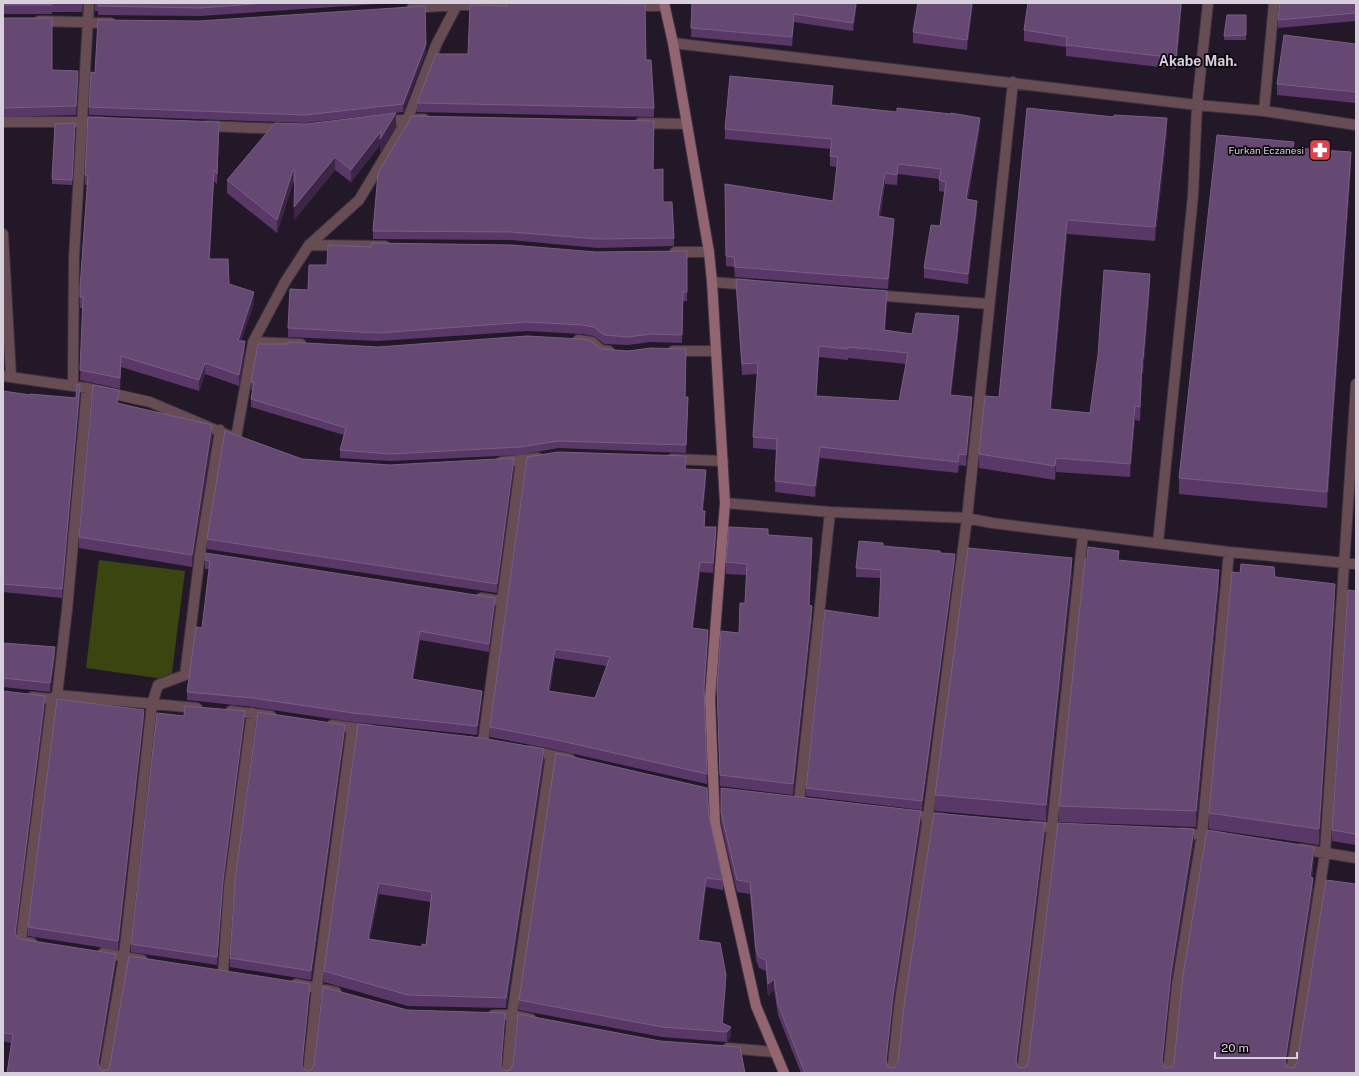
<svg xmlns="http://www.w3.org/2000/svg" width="1359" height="1076" viewBox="0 0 1359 1076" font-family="'Public Sans',sans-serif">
  <rect width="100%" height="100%" fill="#231828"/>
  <path fill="#3b450f" d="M99 560 185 571 171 680 86 668Z"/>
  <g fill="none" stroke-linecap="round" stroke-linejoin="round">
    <g stroke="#3c3241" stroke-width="12">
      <path id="street" d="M632 6H664
        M412 8 457 5H520
        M39 21 111 23
        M673 43 1197 105 1264 111 1356 125
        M1264 111 1274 3
        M382 121 424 119
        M3 122H101
        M640 123 687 124
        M207 126 283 129
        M3 234 11 376
        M309 245 385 246
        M675 252H709
        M712 282 750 285
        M873 295 989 304
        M578 340 592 342 601 350 609 351
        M253 342 301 344
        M673 351H715
        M3 376 87 388 150 402 237 439
        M73 386 74 258 89 3
        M236 438 253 342 285 282 309 245 359 200 408 118 437 43 458 3
        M672 459 723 461
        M501 462 538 458
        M725 503 830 512 967 518 992 523 1229 552 1356 564
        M1158 543 1193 196 1197 105 1208 3
        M481 598 503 601
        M57 695 67 610 87 388
        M32 697 52 699 57 695 197 708
        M231 711 271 716
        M332 725 370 730
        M483 742 521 461
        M530 751 570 759
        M799 802 830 512
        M909 815 946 819
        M1032 826 1070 829
        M1182 833 1220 837
        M1301 849 1356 858
        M32 943 21 941 52 699
        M103 953 142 960
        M223 973 229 888 252 713
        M296 984 336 992
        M493 1015H512L531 1019
        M728 1048 774 1052
        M104 1073 124 956 152 704 158 685 185 675 200 554 220 430
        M308 1073 317 987 352 728
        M507 1073 512 1015 551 755
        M892 1073 899 1008 928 817 967 518 1013 82
        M1022 1073 1052 828 1083 534
        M1168 1073 1177 985 1202 834 1229 552
        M1291 1073 1325 853 1356 384"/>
    </g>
    <g stroke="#3c3241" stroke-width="12">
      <path id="secondary" d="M664 3 673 43 709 252 712 282 725 503 710 698 715 824 756 1006 784 1073"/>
    </g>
    <use href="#street" stroke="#684c53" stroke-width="10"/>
    <use href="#secondary" stroke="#936571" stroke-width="10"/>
  </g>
  <path fill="#593867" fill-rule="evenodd" d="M3 3H83L82 12H52V14H3Z
    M95 3H393L200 16 98 15V11H95Z
    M691 3H857L853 31 794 22 792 46 691 37 692 3Z
    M918 3H973L967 50 913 43V32Z
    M1028 3H1182L1176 69 1066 56V47L1024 41V30Z
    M1356 3V21L1278 28V20Z
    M1246 15V40H1224V36Z
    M3 18 52 70 78 80 76 115 3 117Z
    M1356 44V103L1277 95V84Z
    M426 52 403 112 305 123 89 115V107L95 73Z
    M833 96 832 105 980 128 968 199 977 211 968 284 924 278V268L940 226 945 192 939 191V179L898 174 897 185 885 184 880 217 894 229 888 289 735 277 734 267 726 266 725 184 833 201 837 167 830 166V156L831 149 725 139V129Z
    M417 103 654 108V117L417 112Z
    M1027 108 1167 132 1155 241 1067 234 1051 409 1090 413 1150 288 1143 373H1142L1140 421 1135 420 1130 477 1056 472 1055 480 979 468V454L999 397Z
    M306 124 396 126 380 152V145L351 182 335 170 294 220 295 183H293L277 233 227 193V180Z
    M75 128 72 185 52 184V179Z
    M219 133 217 184 214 181 210 259 229 284 254 303 241 341 245 351 239 386 205 374 199 391 121 367 120 389 80 380 83 308H80V288L87 185H85V175Z
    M1351 167 1327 508 1179 494V478Z
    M654 170 663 202 674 238V246L597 248 511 240 373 239V231Z
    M371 247 596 252 687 251V301H683L682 343 651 342 628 345 604 344 594 336 582 334 527 331 378 341 288 337V328L308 290 327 265Z
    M736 279 887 302 885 330 912 334 959 327 951 395 972 408 966 466 959 465 958 473 820 458 815 497 775 492 776 450 753 448V437L757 374 742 375 736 290ZM819 357 848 360V358L906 364 899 401 816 396Z
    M378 347 601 349 685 397 688 405 686 453 558 448 520 455 390 461 340 458V450L344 435 251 407V399L253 390H251V382Z
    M3 391 30 395 76 398 80 394 62 598 3 592Z
    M118 404 212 437 192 567 79 548V537Z
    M302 459 390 465 514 468 497 593 207 549V539Z
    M686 469 706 480 703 511 705 521V527L716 537 713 573 700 572 693 628 708 640 704 695 707 784 552 749 490 737V727ZM555 658 607 666 595 698 550 691Z
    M768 535 812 549 809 605 812 617 793 795 720 786 717 687 739 633 745 603 746 575 726 574V562Z
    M883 546 940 553 955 562 922 810 806 796V788L879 618 881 578 856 577V568Z
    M205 560 495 606 489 652 420 640 413 680 482 700 477 735 353 722 253 707 187 700V692L202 628 209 569H205Z
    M1119 560 1219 586 1196 827 1059 822V806Z
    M1072 574 1046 821 935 811V795Z
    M1275 577 1335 600 1319 845 1209 829V813Z
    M1356 591V845L1332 841V830Z
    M3 643 55 656 50 692 3 687Z
    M3 691 45 705 16 935 20 939 116 962 99 1066 100 1069 103 1071 310 992 302 1067 307 1071 311 1070 407 1010 505 1021 501 1066V1067L506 1071 7 1073 11 1043 3 1041Z
    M184 716 245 719 223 887 217 965 131 952V944Z
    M144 718 118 950 28 936V927Z
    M358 724 544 760 506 1008 408 1006 324 982V971ZM379 894 431 902 426 945 422 947 370 939Z
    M345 733 311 980 230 967V958Z
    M721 788 921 823 893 1007 886 1063 888 1067 894 1068 898 1062 1045 834 1017 1064 1018 1067 1022 1068 1027 1066 1194 840 1171 984 1162 1063 1164 1067 1168 1068 1173 1066 1314 858 1312 877 1313 889 1286 1064 1287 1067 1356 1073H801L778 1015 774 990 768 996 766 971 759 968 756 960 750 894 737 892 721 823Z
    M709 816 723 880V890L706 887 699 940 726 985 723 1023 731 1037 727 1042 662 1037 519 1010V1000Z"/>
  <path fill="#3d2548" d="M856 3H857L853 31V23Z
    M972 3H973L967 50V40Z
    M1181 3H1182L1176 69V58Z
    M794 14V22L792 46V37Z
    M426 44V52L403 112V104Z
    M78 71V80L76 115V106Z
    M833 86V96L831 115V105Z
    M396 113V126L380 152V145L351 182V170Z
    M980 118V128L966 209V199Z
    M1167 118V132L1155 241V227Z
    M219 122V133L217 184V174Z
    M1351 152V167L1327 508V492Z
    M335 157V170L294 220V207Z
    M898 164V174L897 185V175Z
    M214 170V181L209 270V259Z
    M293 170V183L277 233V220Z
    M885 173V184L878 227V216Z
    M977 201V211L968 284V274Z
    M894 219V229L888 289V279Z
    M1067 220V234L1050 423V409Z
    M1150 274V288L1143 373V359Z
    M887 291V302L884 341V330Z
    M254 292V303L238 351V341Z
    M959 316V327L950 406V395Z
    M245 341V351L239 386V375Z
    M819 346V357L816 407V396Z
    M121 356V367L120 389V378Z
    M1142 359V373L1140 421V407Z
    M205 363V374L199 391V380Z
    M80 385V394L62 598V589Z
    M972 397V408L966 466V455Z
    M1135 406V420L1130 477V464Z
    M212 425V437L192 567V555Z
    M820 447V458L815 497V486Z
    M514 458V468L497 593V584Z
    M1056 458V472L1055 480V466Z
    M706 470V480L702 520V511Z
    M705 511V521L704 536V527Z
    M716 527V537L713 573V563Z
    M812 538V549L809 616V605Z
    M955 554V562L922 810V801Z
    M1072 558V574L1046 821V805Z
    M700 562V572L692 638V628Z
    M1219 570V586L1196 827V811Z
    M1335 584V600L1319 845V829Z
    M495 598V606L489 652V644Z
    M812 606V617L793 795V784Z
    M708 630V640L704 698V688Z
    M420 631V640L412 688V679Z
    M55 647V656L50 692V683Z
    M555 649V658L548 700V691Z
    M482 691V700L477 735V726Z
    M45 696V705L15 943V934Z
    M144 710V718L118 950V941Z
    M245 711V719L223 887 217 965 223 880Z
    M345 725V733L311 980V971Z
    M544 749V760L506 1008V998Z
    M921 811V823L893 1007 886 1072V1061L893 996Z
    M1045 823V834L1016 1072V1061Z
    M1194 829V840L1171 984 1162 1072V1061L1171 973Z
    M1314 847V858L1310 889V877Z
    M706 878V887L698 950V940Z
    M1313 878V889L1285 1072V1061Z
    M379 883V894L368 950V939Z
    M116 954V962L98 1072V1063Z
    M726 975V985L722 1032V1023Z
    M774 979V990L768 996V984Z
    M310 984V992L302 1072V1064Z
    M505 1013V1021L501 1072V1064Z
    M731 1027V1037L727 1042V1032Z"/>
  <path fill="#664973" stroke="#785e84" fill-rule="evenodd" d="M3 3H69H52V5H3Z
    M98 3H267L200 8 98 6Z
    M507 3 645 4 646 60H651L654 108 417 103 436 54H468L470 5 507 6Z
    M692 3H856L853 23 794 14 792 37 691 28Z
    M918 3H972L967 40 913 32Z
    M1028 3H1181L1176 58 1066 45 1067 37 1024 30Z
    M1280 3H1356V13L1278 20Z
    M425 6 426 44 403 104 305 115 89 107 91 72 95 73 98 20 200 21Z
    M1227 15H1246V35L1224 36Z
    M3 18H52V70L78 71 76 106 3 108Z
    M1284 35 1356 44V92L1277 84Z
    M730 76 833 86 831 105 897 112V108L951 114V113L980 118 966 199 977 201 968 274 924 268 931 225 940 226 946 182 939 180 941 169 898 164 897 175 885 173 878 216 894 219 888 279 735 267 734 257 726 256 725 184 833 201 838 157 830 156 832 139 725 129Z
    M1027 108 1114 117V115L1167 118 1155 227 1067 220 1050 409 1090 413 1098 355 1104 270 1150 274 1143 359H1142L1140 407 1135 406 1130 464 1056 458 1055 466 979 454 985 396 999 397Z
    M396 113 380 139 381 131 351 170 335 157 294 207 295 171 293 170 277 220 227 180 275 123 306 124Z
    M412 116 654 121 653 170 663 169V202H672L674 238 597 239 511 232 373 231 378 173Z
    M88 117 219 122 217 174 214 170 209 259H228L229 284 254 292 238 341H245L239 375 205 363 199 380 121 356 120 378 80 370 83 297H80V288L88 175H85Z
    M75 123 72 180 52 179 55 124Z
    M1217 135 1294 142 1293 148 1351 152 1327 492 1179 478Z
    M372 243 511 245 596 252 687 251V292H683L682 335 651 334 628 337 604 335 594 327 582 325 527 322 378 333 288 328 290 289 308 290 309 265H327L328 245 371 247Z
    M736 279 887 291 884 330 912 334 916 313 959 316 950 395 972 397 966 455 959 454 958 462 820 447 815 486 775 481 777 439 753 437 758 363 742 364ZM819 346 848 349V347L908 353 899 401 816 396Z
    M527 336 580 339 589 340 601 349 628 351 651 348 686 349 685 397H688L686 445 558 441 520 447 390 454 340 450 346 428 251 399 254 383 251 382 258 344H288V342L378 347Z
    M77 384 80 385 62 589 3 584V391L30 395V394L76 398Z
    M93 385 119 390 117 403 212 425 192 555 79 537Z
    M225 431 302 459 390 465 514 458 497 584 207 539Z
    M558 452 686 456 685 469 706 470 702 511H705L704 527H716L713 563 700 562 692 628 708 630 704 688 707 774 552 739 490 727 527 457ZM555 649 610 657 595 698 548 691Z
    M729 527 768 529V535L812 538 809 605 812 606 793 784 720 775 717 687 721 631 739 633 740 603H745L747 564 726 562Z
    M859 541 883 543V546L940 551V553L955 554 922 801 806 788 825 610 879 618 881 570 856 568Z
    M1088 547 1119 551 1118 560 1219 570 1196 811 1059 806 1085 559H1087Z
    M968 548 1072 558 1046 805 935 795Z
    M206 553 495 598 489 644 420 631 412 679 482 691 477 726 353 713 253 698 187 692 196 627 202 628 210 561 205 560Z
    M1241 564 1274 567 1275 577 1335 584 1319 829 1209 813 1232 572 1240 573Z
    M1348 590 1356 591V834L1332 830Z
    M3 643 55 647 50 683 3 678Z
    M3 691 45 696 15 934 20 939 116 954 98 1063 100 1069 103 1071 109 1069 110 1065 129 956 310 984 302 1064V1067L307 1071 311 1070 314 1065 323 987 407 1010 505 1013 501 1064V1067L506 1071 510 1070 513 1065 518 1014 660 1041 740 1047 745 1073H7L13 1034 3 1033Z
    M57 699 144 710 118 941 28 927Z
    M185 706 245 711 223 880 217 957 131 944 157 713 184 716Z
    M258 712 345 725 311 971 230 958 235 880Z
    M358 724 482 738 544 749 506 998 408 995 324 971ZM379 883 432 892 426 945 422 944V947L368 939Z
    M556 753 707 788 709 816 723 880 706 878 698 940 720 943 726 975 722 1023 731 1027 727 1032 662 1027 519 1000Z
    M721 788 921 811 893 996 886 1061 888 1067 894 1068 898 1062 905 998 934 813 1045 823 1016 1061 1018 1067 1022 1068 1027 1066 1028 1063 1058 823 1194 829 1171 973 1162 1061 1164 1067 1168 1068 1173 1066 1174 1062 1183 975 1207 830 1314 847 1310 877 1313 878 1285 1061 1287 1067 1294 1068 1297 1063 1326 880 1356 884V1073H805L778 1004 774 979 768 984 766 960 759 957 756 949 750 882 737 880 721 812Z"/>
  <defs>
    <g id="pharmacy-square" transform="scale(1.15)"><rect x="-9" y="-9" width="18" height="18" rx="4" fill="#e0444e" stroke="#0a060c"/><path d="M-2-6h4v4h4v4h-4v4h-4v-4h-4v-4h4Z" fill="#fff"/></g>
  </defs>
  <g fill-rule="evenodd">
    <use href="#pharmacy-square" x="1320" y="150"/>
  </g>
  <g text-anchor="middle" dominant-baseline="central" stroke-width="3.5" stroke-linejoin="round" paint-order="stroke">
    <g font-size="10" fill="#d7cfdb" stroke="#0a060c" text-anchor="end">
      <text x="1304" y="150">Furkan Eczanesi</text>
    </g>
    <g font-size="14" font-weight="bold" fill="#d7cfdb" stroke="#0a060c">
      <text x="1198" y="61">Akabe Mah.</text>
    </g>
  </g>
  <rect width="1359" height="1076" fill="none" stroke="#d7cfdb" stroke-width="8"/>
  <path d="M1215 1052v6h82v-6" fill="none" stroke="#d7cfdb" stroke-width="2"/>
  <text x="1221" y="1052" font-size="12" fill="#d7cfdb" stroke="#0a060c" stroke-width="3" paint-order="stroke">20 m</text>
</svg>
